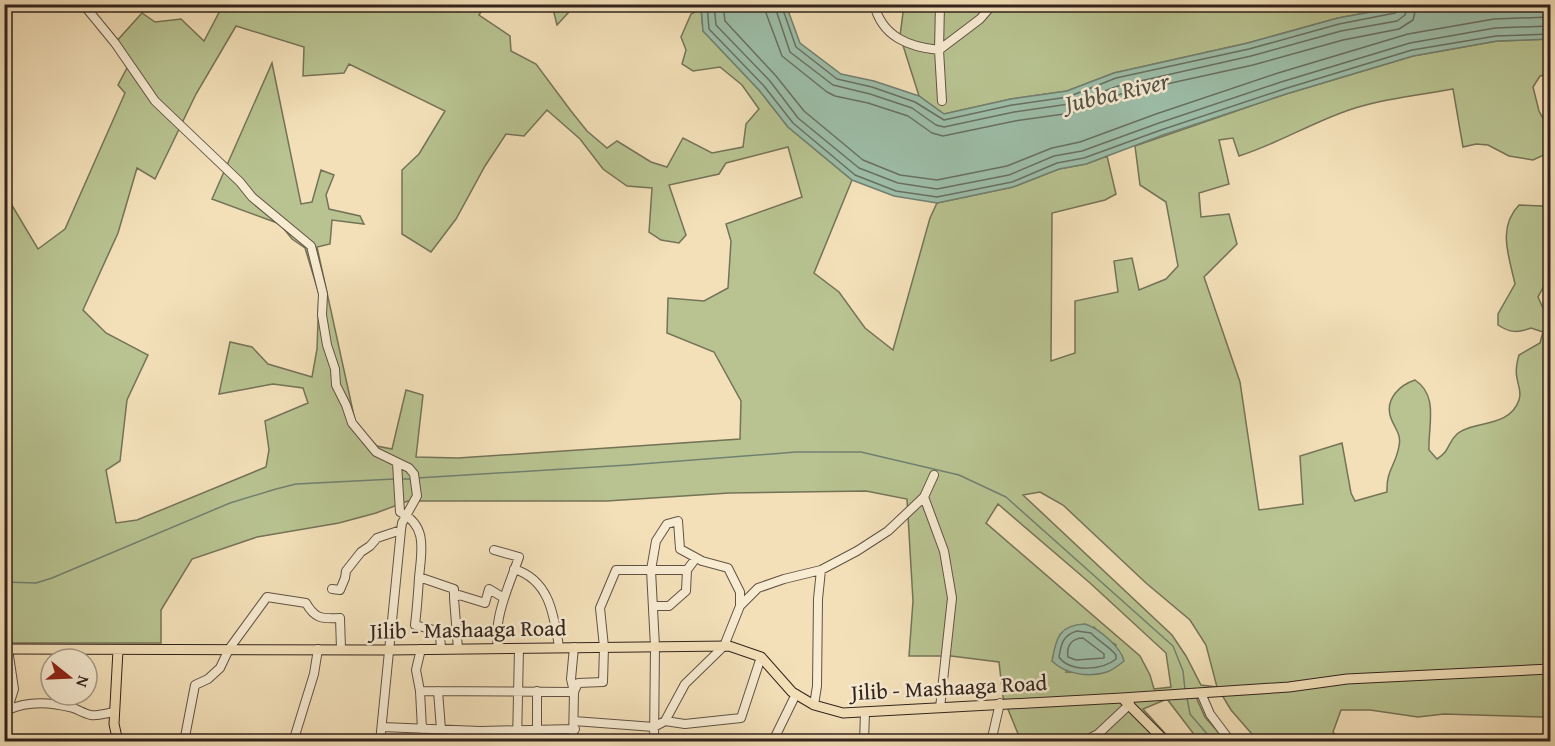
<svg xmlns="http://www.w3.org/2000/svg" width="1555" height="746" viewBox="0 0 1555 746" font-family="'Gentium Book Plus',serif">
  <rect width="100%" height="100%" fill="#f3e0b9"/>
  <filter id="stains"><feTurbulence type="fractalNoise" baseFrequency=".00333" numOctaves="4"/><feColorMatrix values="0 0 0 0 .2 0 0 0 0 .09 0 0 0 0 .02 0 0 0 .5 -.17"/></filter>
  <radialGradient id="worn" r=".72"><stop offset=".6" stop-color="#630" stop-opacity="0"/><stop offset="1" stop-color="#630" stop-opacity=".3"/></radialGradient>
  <path fill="#b8c391" stroke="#757357" stroke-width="1.5" fill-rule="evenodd" d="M223 5H485L479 15 510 36 511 51 536 64 571 111 587 131 607 148 617 141 651 162 667 167 683 138 712 153 743 147 746 124 759 109 742 85 720 67 693 71 682 64 686 50 681 37 691 14 701 9 703 31 759 90 788 127 852 180 814 273 839 292 865 328 893 350 930 218 937 203 1013 187 1059 169 1086 164 1107 156 1116 194 1105 200 1052 213 1051 361 1075 353V301L1118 292 1114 261 1132 258 1139 290 1166 279 1178 266 1166 202 1140 185 1135 146 1286 94 1413 56 1497 41 1550 39V74L1540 76 1533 87 1539 111 1550 131V144L1544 155 1533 160 1509 156 1488 145 1476 144 1463 147 1453 89C1419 95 1382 99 1349 110 1311 123 1277 144 1239 156L1233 138 1219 140 1229 184 1199 193 1201 217 1229 214 1237 244 1204 277 1240 382 1259 510 1303 504 1300 456 1342 443 1351 493 1355 501 1387 492C1386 470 1396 465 1399 446 1402 433 1393 427 1390 415 1386 398 1400 385 1415 380 1439 396 1428 425 1429 450L1437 459C1451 450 1447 443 1457 434 1471 421 1510 428 1519 400 1522 392 1518 386 1517 378 1515 370 1517 362 1519 355L1540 343 1543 332 1531 328C1518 333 1510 333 1498 325V314L1515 284C1509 256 1497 228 1519 205L1543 206 1550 204C1550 235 1555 270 1538 297L1543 308H1550V727L1543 717 1444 714 1418 717 1370 710H1341L1333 732 1340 741H1258L1231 710 1222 695 1196 697 1205 717 1226 741H1199L1167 699 1143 709 1172 741H1110L1102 733 1085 741H1021L1003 697 999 662 951 656H909L913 601 907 499 866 491 729 493 607 501H408L376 513 339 523 257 537 192 559 161 610V643H5L4 192 38 249 65 229 125 93 118 85 127 68 115 43 142 13 155 22 181 19 204 41ZM236 26 304 47 303 76 344 73 349 64 445 111 419 154 402 170V234L431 252 456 219 485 166 506 134 524 136 547 110 580 139 603 169 627 186 652 188 649 232 661 240 679 243 686 235 669 185 719 174 726 163 788 147 802 197 726 224 731 241 728 288 704 301 668 298 667 333 714 352 741 401 740 439 458 458 416 457 423 395 406 390 392 449 377 446 356 425 317 247 330 244 332 220 364 224 360 216 329 209 326 195 334 175 321 170 312 202 301 204 272 63 212 199 280 224 292 239 305 248 319 294 317 349 312 377 268 364 252 347 230 342 219 394 273 384 303 388 308 403 265 421 269 450 266 467 137 520 116 523 106 470 120 461 127 400 148 355 106 333 83 310 118 233 137 168 155 179 196 94ZM1040 492 1063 505 1146 583 1190 620 1206 645 1217 687 1201 685 1186 656 1172 635 1023 495ZM998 504 1090 583 1166 653 1171 687 1154 689 1150 675 1140 656 986 523ZM1094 627 1100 635 1116 645 1101 673 1066 672Z
    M552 5H572L568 13 557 25Z
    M904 5H1409L1338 18 1248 43 1114 73 1067 91 1011 99 944 114 919 96 900 36Z"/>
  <path fill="#9dbea9" stroke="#728071" stroke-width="1.5" d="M701 5H786L800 43 841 74 874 81 919 96 944 114 1011 99 1067 91 1114 73 1248 43 1338 18 1409 5H1550V39L1497 41 1413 56 1286 94 1163 135 1086 164 1059 169 1013 187 937 203 894 196 852 180 788 127 759 90 703 31Z
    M1085 624C1098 628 1121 647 1124 661 1119 665 1113 670 1107 672 1089 678 1065 674 1052 661 1056 638 1059 625 1085 624Z"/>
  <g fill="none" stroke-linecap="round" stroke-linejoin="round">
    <path stroke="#687063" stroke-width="1.5" d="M707 4 709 29 764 86 793 123 855 175 896 191 937 197 1012 182 1057 163 1084 158 1161 130 1284 89 1412 50 1496 36 1550 34
      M714 4 716 25 770 81 798 118 859 168 898 183 937 189 1009 175 1054 156 1082 151 1159 123 1281 82 1410 43 1495 28 1550 26
      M723 4 725 21 776 76 804 111 863 160 900 175 937 180 1007 166 1052 148 1080 142 1156 114 1278 73 1408 34 1494 19 1550 17
      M764 4 766 13 782 56 827 92 835 96 868 103 908 116 932 133 943 136 1015 121 1071 113 1121 94 1253 65 1343 40 1399 29 1413 20 1417 4
      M774 4 790 52 833 85 870 94 912 108 936 125 944 127 1014 112 1069 104 1118 86 1251 56 1341 31 1397 21 1405 15 1408 4
      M781 4 796 47 837 79 872 87 915 102 944 120 1012 105 1068 97 1116 78 1249 49 1339 24 1395 13 1400 10 1401 4
      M1077 631 1091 633C1098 641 1109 646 1116 655V659C1103 670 1070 673 1059 657 1061 644 1063 635 1077 631Z
      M1083 638 1104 654V658L1076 660 1068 657C1066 646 1072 638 1083 638Z"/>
    <path stroke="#728071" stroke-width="1.5" d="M417 478 628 465 796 452H861L959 475 1006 497 1173 646 1183 671 1185 690
      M402 479H412
      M4 582 36 583 52 578 230 503 276 489 296 484 394 479
      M1187 698 1190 714 1214 742"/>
    <g stroke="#625244" stroke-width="10">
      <path id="minor" d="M83 4 115 43 155 101 240 182 252 197 311 246 323 294 322 315 327 345 335 369 336 385 346 405 352 423 376 452 409 468 414 474 417 496 402 523 401 530 380 742
        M874 4C882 37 909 47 939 50L980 19 993 4
        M940 4 939 50 942 101
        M397 463 400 512C429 526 421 553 419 578 418 594 417 609 415 625L434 630 440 635 441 649
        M924 497 944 551 952 598 940 708
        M494 550 519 557C509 586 493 618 498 648
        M514 569C550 580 554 616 559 647
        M419 577 454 589V598L459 595 485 603 489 589 504 598
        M332 589 340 590 345 578 346 571 361 552 370 546 377 538 401 530
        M454 598 458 649
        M653 606H669L686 591 687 570
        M421 649 416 670 420 691 422 729
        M420 691 574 692 578 683 603 682 604 647 600 608 616 570H687L696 558
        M438 691 442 742
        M1201 693 1210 714 1231 742
        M814 705 817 686 818 599 821 570
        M8 710C29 700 51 702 73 708 79 710 85 714 91 715 98 716 107 713 114 712
        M4 721 14 689 8 649
        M574 721 654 727 665 721 685 684 724 646 740 606 758 588 784 579 821 570 857 551 888 531 924 497 934 475
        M665 721 685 724 741 718 761 657
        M382 727 480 731 575 729
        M184 742 195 685 208 679 220 668 229 649 267 597 306 603C315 619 322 619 340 618L341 649
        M293 742 314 674 318 649
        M476 742V731
        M517 742 519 648
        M537 742V691
        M573 742 574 692 571 679 574 647
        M654 742 655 647 651 570 656 541 667 524 678 521 680 549 702 561 728 568 740 592V606
        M768 742 775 737 796 694
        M864 742 865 712
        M991 742 1000 703
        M1082 742 1098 734 1130 704"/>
    </g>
    <g stroke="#32231d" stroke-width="11">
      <path id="major" d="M4 649 389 650 729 646 761 657 792 692 814 705 843 713 1122 698 1289 687 1347 679 1550 669
        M118 650 114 724 118 742
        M1122 698 1166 742"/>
    </g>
    <use href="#minor" stroke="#f7ebd2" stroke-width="8"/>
    <use href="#major" stroke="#f3e0b9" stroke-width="9"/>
  </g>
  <g text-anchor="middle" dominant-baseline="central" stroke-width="5" stroke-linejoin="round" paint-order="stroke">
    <g font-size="22" fill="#32231d" stroke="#f7ebd2">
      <text transform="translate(468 629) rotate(-1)">Jilib - Mashaaga Road</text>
      <text transform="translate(949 687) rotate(-3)">Jilib - Mashaaga Road</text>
    </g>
    <g font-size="24" font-style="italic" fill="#525247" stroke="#f7ebd2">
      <text transform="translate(1117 92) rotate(-13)">Jubba River</text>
    </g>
  </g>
  <rect width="1555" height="746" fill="none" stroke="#f3e0b9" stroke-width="24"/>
  <rect x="6" y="6" width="1543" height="734" fill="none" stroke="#32231d" stroke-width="3"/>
  <rect x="12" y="12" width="1531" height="722" fill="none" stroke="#32231d" stroke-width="1.5"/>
  <g transform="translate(69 677) rotate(108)"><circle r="28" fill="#f7ebd2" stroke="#a89b8a" stroke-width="1.5"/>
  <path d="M0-4.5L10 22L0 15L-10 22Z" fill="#8f2418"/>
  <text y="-9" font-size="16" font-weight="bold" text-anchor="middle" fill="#32231d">N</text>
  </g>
  <rect width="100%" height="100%" filter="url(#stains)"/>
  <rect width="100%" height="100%" fill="url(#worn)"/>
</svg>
